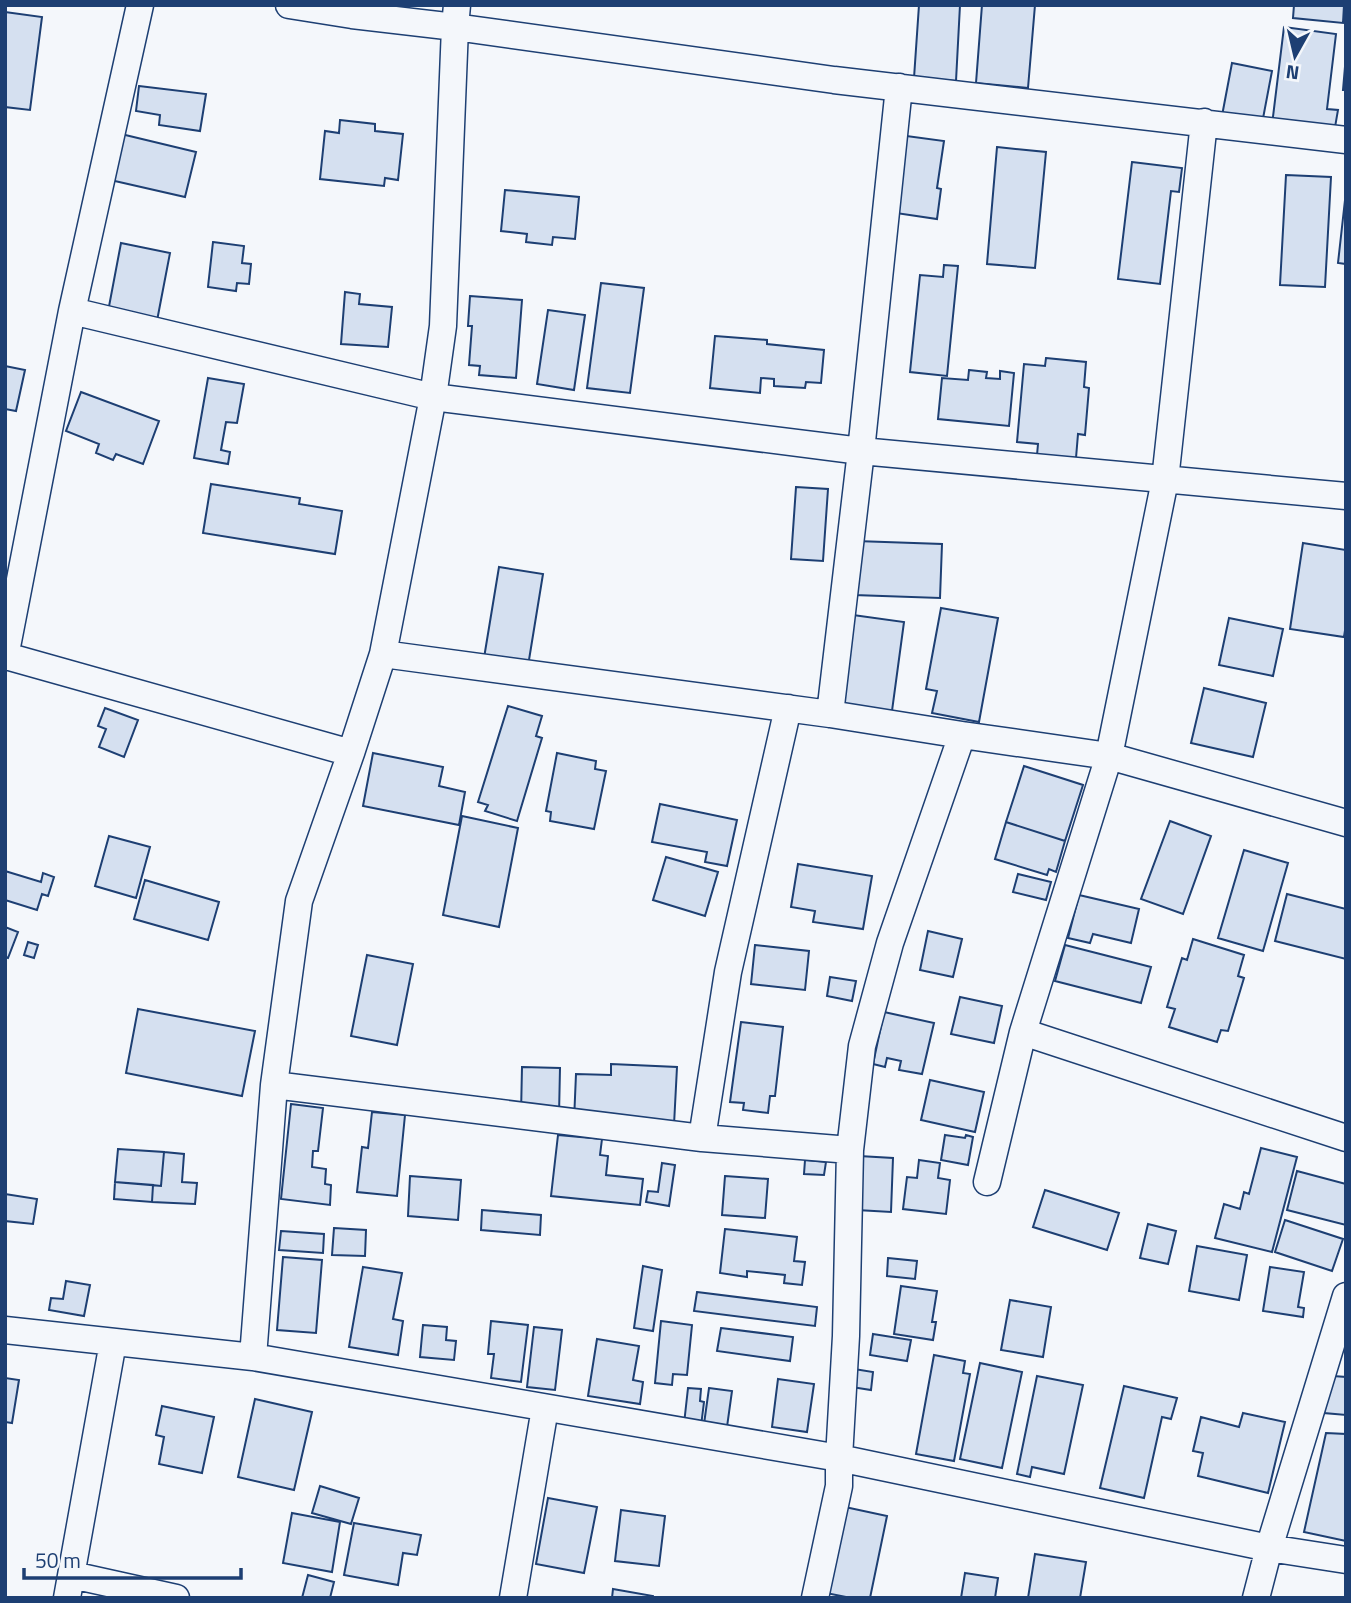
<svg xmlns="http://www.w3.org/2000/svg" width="1351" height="1603" viewBox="0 0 1351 1603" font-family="'Titillium Web',sans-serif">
  <rect width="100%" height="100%" fill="#f4f7fb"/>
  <path fill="#d5e0f0" stroke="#1d3f73" stroke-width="2" d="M919 5H960L956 81 914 78Z
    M982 5H1035L1028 88 976 83Z
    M1294 5H1344L1343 23 1293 18Z
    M5 12 42 17 30 110 5 107Z
    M1284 27 1336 34 1327 109 1338 110 1334 133 1272 125Z
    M1346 55V90H1343Z
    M1232 63 1272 71 1261 129 1221 121Z
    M139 86 206 94 200 131 159 125 160 115 136 111Z
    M340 120 375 124V131L403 134 398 180 385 178 384 186 320 179 325 131 339 133Z
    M117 133 196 152 185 197 106 179Z
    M899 135 944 141 937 188 941 189 937 219 889 212Z
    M997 147 1046 152 1035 268 987 264Z
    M1132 162 1182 168 1179 192 1171 191 1160 284 1118 279Z
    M1286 175 1331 177 1325 287 1280 285Z
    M505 190 579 197 575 239 553 237 552 245 526 242 527 234 501 231Z
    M1346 191V264L1338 263Z
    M213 242 244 246 242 263 251 264 249 284 237 283 236 291 208 287Z
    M121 243 170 253 156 326 107 317Z
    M944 265 958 266 947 376 910 372 920 275 943 277Z
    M601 283 644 288 630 393 587 388Z
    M345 292 360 294 359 304 392 307 388 347 341 344Z
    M470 296 522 300 516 378 479 375 480 366 469 365 472 326H468Z
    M548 310 585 315 574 390 537 384Z
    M715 336 767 340V344L824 350 821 383 806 382 805 388 774 386V379L761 378 760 393 710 388Z
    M1046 358 1086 362 1084 387 1089 388 1085 435 1078 434 1076 458 1037 455 1038 444 1017 442 1024 364 1045 366Z
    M5 366 25 370 16 411 5 409Z
    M969 370 987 372 986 378 1000 379V371L1014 373 1009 426 938 419 942 378 968 380Z
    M208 378 244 384 237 423 226 422 221 450 230 452 228 464 194 458Z
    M81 392 159 421 143 464 116 454 113 460 96 453 99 444 66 431Z
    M211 484 300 498 299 504 342 511 335 554 203 533Z
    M796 487 828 489 823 561 791 559Z
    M856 541 942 544 940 598 854 595Z
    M1303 543 1346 550V624L1344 637 1290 629Z
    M499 567 543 574 528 666 484 658Z
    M941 608 998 618 979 722 932 713 937 691 926 689Z
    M853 615 904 622 892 711 841 705Z
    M1229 618 1283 629 1273 676 1219 665Z
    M1204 688 1266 703 1253 757 1191 743Z
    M508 706 542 716 536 736 542 738 517 821 485 811 488 805 478 802Z
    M105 708 138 720 124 757 99 747 106 729 98 726Z
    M373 753 443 767 439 786 465 792 459 825 363 806Z
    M557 753 596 761 595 769 606 771 594 829 550 821 551 812 546 811Z
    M1024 766 1083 785 1065 841 1006 822Z
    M660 804 737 820 727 866 705 862 707 852 652 842Z
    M462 816 518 828 499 927 443 915Z
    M1170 821 1211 836 1183 914 1141 899Z
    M1006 822 1065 841 1056 872 1049 869 1047 875 995 859Z
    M109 836 150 847 136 898 95 886Z
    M1244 850 1288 863 1263 951 1218 938Z
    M666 857 718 872 705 916 653 900Z
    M798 864 872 876 863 929 813 922 815 911 791 907Z
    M5 871 41 882 43 873 54 877 48 896 42 894 37 910 5 900Z
    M1018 874 1051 882 1046 900 1013 892Z
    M145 880 219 902 208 940 134 919Z
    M1287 894 1346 909V959L1275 941Z
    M1079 895 1139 909 1131 943 1093 934 1090 943 1068 938Z
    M5 927 18 932 8 958 5 957Z
    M928 931 962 939 953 977 920 970Z
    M1193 939 1244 955 1238 976 1244 978 1228 1031 1221 1030 1217 1042 1169 1027 1175 1009 1167 1007 1182 958 1187 960Z
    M28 942 38 945 34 958 24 955Z
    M755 945 809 951 805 990 751 984Z
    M1065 945 1151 967 1141 1003 1055 981Z
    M367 955 413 964 397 1045 351 1036Z
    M830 977 856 981 852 1001 827 996Z
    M960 997 1002 1006 994 1043 951 1034Z
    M138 1009 255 1031 242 1096 126 1073Z
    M884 1012 934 1023 922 1074 899 1070 901 1061 887 1058 885 1067 873 1064Z
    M741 1022 783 1027 775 1096H770L768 1113 743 1110 744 1103 730 1102Z
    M611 1064 677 1067 674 1125 574 1121 576 1074 611 1075Z
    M522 1067 560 1068 559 1115 521 1114Z
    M930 1080 984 1092 975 1132 921 1120Z
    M291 1104 323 1108 318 1151H313L312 1167 326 1169 325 1184 331 1185 330 1205 281 1199Z
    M372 1112 405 1115 397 1196 357 1192 362 1147 368 1148Z
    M558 1135 602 1139 600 1155 608 1156 606 1175 643 1179 640 1205 551 1196Z
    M945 1135 965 1138 966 1135 973 1137 968 1165 941 1160Z
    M1261 1148 1297 1157 1272 1252 1215 1238 1224 1204 1240 1209 1244 1192 1249 1194Z
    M118 1149 164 1152 161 1186 115 1182Z
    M164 1152 184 1154 182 1182 197 1183 195 1204 152 1202 153 1185 161 1186Z
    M859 1156 893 1158 891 1212 857 1210Z
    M805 1160 826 1162 824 1175 804 1174Z
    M919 1160 940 1163 938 1178 950 1180 946 1214 903 1209 907 1177 917 1178Z
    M662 1163 675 1165 669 1206 646 1202 648 1191 658 1192Z
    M1297 1171 1346 1184V1225L1287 1210Z
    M410 1176 461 1180 458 1220 408 1216Z
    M725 1176 768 1179 765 1218 722 1215Z
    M115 1182 153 1185 152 1202 114 1199Z
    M1045 1190 1119 1213 1107 1250 1033 1227Z
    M5 1194 37 1199 33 1224 5 1221Z
    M482 1210 541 1215 540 1235 481 1230Z
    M1285 1220 1343 1239 1332 1271 1275 1252Z
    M1148 1224 1176 1231 1168 1264 1140 1258Z
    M334 1228 366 1230 365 1256 332 1255Z
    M725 1229 797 1237 794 1261 805 1262 802 1285 784 1283 785 1275 747 1271V1277L720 1273Z
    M281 1231 324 1234 323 1253 279 1250Z
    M1197 1246 1247 1255 1239 1300 1189 1291Z
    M283 1257 322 1260 316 1333 277 1330Z
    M888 1258 917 1261 915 1279 887 1276Z
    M643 1266 662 1270 653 1331 634 1328Z
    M363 1267 402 1273 393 1319 403 1321 398 1355 349 1347Z
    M1270 1267 1304 1272 1298 1307 1304 1308 1303 1317 1263 1311Z
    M66 1281 90 1285 84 1316 49 1310 51 1298 63 1299Z
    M901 1286 937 1291 932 1322H936L933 1340 894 1334Z
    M697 1292 817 1307 815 1326 694 1311Z
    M1010 1300 1051 1307 1043 1357 1001 1350Z
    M491 1321 528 1325 521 1382 491 1378 494 1354H488Z
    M661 1321 692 1325 687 1375 673 1374 672 1385 655 1383Z
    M423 1325 447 1327 446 1340 456 1341 454 1360 420 1357Z
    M534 1327 562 1330 555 1390 527 1387Z
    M721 1328 793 1337 790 1361 717 1351Z
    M873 1334 911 1340 907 1361 870 1355Z
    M597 1339 639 1346 633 1380 643 1382 640 1404 588 1396Z
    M934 1355 965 1361 963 1373 970 1374 954 1461 916 1454Z
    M980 1363 1022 1372 1002 1468 960 1459Z
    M848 1368 873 1372 871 1390 845 1386Z
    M1037 1376 1083 1385 1064 1474 1032 1467 1030 1477 1017 1474Z
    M1333 1376 1346 1377V1415L1324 1413Z
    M5 1378 19 1380 12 1423 5 1422Z
    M778 1379 814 1384 807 1432 772 1427Z
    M1124 1386 1177 1398 1171 1419 1162 1417 1144 1498 1100 1488Z
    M688 1388 701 1389 700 1401 704 1402 701 1426 684 1424Z
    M709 1388 732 1391 727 1427 704 1424Z
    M255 1399 312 1412 294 1490 238 1477Z
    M162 1406 214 1417 202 1473 159 1464 164 1437 156 1435Z
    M1243 1413 1285 1422 1268 1493 1198 1476 1203 1453 1193 1451 1201 1417 1239 1427Z
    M1326 1433 1346 1434V1541L1304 1532Z
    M320 1486 359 1498 351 1524 312 1513Z
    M548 1498 597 1507 584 1573 536 1564Z
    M845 1507 887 1516 870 1598H851L826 1593Z
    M621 1510 665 1516 659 1566 615 1561Z
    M292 1513 340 1522 332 1572 283 1563Z
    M354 1523 421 1535 417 1555 403 1553 398 1585 344 1575Z
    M1035 1554 1086 1562 1080 1598H1028Z
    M965 1573 998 1578 995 1598H961Z
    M308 1575 334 1582 330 1598H302Z
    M613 1589 653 1596V1598H612Z"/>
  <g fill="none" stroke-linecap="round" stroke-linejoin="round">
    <g stroke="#1d3f73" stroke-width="29">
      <path id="minor" d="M289 5 352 15 455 27 834 80 1346 140
        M72 311 433 397 861 451 1346 496
        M383 654 830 714 962 735 1109 756 1346 823
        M6 656 351 753
        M5 657 72 311 140 5
        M830 714 861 451 899 87
        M1023 1032 1346 1138
        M274 1085 702 1138 850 1150
        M702 1138 728 972 788 708
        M987 1182 1023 1032 1109 756 1165 480 1204 122
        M5 1330 253 1357 839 1458 1269 1548 1346 1560
        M253 1357 274 1085 299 901 351 753 383 654 433 397 443 326 455 27 457 5
        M72 1575 176 1598
        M67 1598 113 1342
        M513 1598 545 1408
        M815 1598 839 1486V1458L846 1336 850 1150 862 1046 890 943 962 735
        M1256 1598 1269 1548 1346 1296"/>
    </g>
    <use href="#minor" stroke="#f4f7fb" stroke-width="26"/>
  </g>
  <rect width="1351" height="1603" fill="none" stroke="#1d3f73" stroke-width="14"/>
  <g transform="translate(1295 56) rotate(188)" stroke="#f4f7fb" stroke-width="5" paint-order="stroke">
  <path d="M0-5L12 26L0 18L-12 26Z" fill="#1d3f73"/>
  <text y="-10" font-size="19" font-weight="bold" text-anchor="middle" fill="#1d3f73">N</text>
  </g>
  <path d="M24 1568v10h217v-10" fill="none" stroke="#1d3f73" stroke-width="3.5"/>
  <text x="35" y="1568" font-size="21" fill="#1d3f73" stroke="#f4f7fb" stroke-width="5" paint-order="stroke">50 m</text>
</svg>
